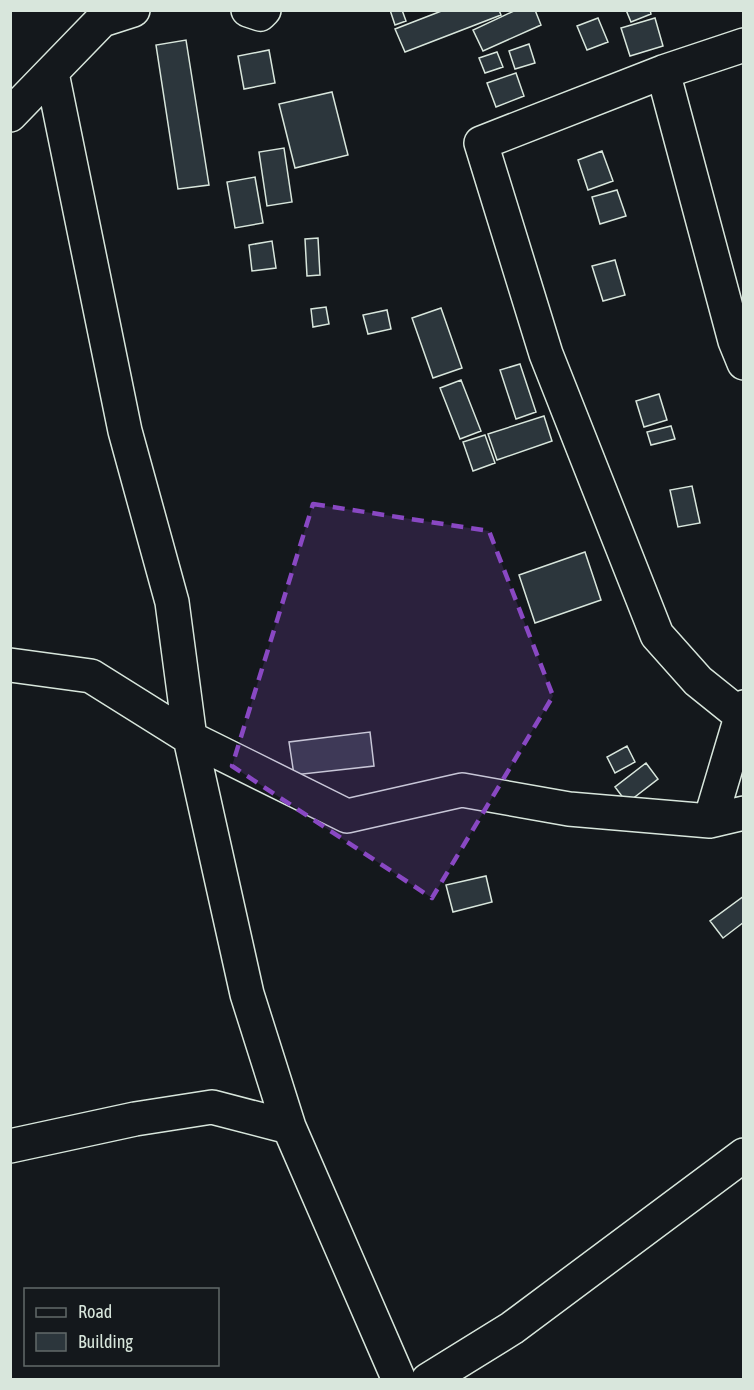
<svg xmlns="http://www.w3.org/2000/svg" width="754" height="1390" viewBox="0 0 754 1390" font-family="'Asap Condensed',sans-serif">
  <rect width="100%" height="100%" fill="#14181c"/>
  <path fill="#2c363c" stroke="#d8e6dc" stroke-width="1.5" d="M390 10H402L406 21 395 25Z
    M444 10H499L501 15 405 52 395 29Z
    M516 10H535L541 25 483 51 473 30Z
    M626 10H650L651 14 631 22Z
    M598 18 608 42 587 50 577 26Z
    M655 18 663 46 630 56 621 28Z
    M186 40 209 185 178 189 156 45Z
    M529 44 535 63 515 69 509 51Z
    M269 50 275 83 244 89 238 56Z
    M497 52 503 67 485 73 479 58Z
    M516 73 524 96 496 107 487 83Z
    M332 92 348 155 295 168 279 104Z
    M284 148 292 202 267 206 259 152Z
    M602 151 613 181 588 190 578 160Z
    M255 177 263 223 235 228 227 182Z
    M617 190 626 216 600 224 592 197Z
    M318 238 320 275 307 276 305 239Z
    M272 241 276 268 252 271 249 245Z
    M615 260 625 295 603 301 592 266Z
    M326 307 329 324 313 327 311 309Z
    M441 308 462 368 433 378 412 318Z
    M387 310 391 329 368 334 363 315Z
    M520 364 536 412 516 419 500 370Z
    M461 380 481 431 460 439 440 388Z
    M659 394 667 420 644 427 636 401Z
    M544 416 552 441 497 460 488 434Z
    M671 426 675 439 651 445 647 432Z
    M485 435 495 463 473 471 463 442Z
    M692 486 700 523 678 527 670 490Z
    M585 552 601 600 535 623 519 575Z
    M370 732 374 766 294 775 289 742Z
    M627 746 635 762 615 773 607 757Z
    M646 763 658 779 627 803 615 787Z
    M486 876 492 902 453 912 446 885Z
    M744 896V922L723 938 710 921Z"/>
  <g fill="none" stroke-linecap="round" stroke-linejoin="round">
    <g stroke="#d8e6dc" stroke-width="36">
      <path id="minor" d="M248 10 260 14 264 10
        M744 45 663 72 481 143 546 354 657 635 698 681 744 718
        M663 72 735 341 744 363
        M52 73 125 431 172 602 190 738 347 816 462 790 569 809 710 821 744 813
        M10 115 102 20 133 10
        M10 665 91 676 190 738 247 994 289 1127 399 1380
        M710 821 744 707
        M10 1146 135 1119 212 1107 289 1127"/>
    </g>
    <g stroke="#d8e6dc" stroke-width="36">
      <path id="tertiary" d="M428 1380 512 1328 744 1155"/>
    </g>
    <use href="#minor" stroke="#14181c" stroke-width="33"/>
    <use href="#tertiary" stroke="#14181c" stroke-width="33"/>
  </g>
  <path fill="#8948c3" fill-opacity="0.2" stroke="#8948c3" stroke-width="4.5" stroke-dasharray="12 8" stroke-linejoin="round" d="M313 504 489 531 553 696 432 898 232 766Z"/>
  <rect width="754" height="1390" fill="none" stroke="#d8e6dc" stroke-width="24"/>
  <rect x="24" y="1288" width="195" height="78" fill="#14181c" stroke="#626a69" stroke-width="1.5"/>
  <rect x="36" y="1308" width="30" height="9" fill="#14181c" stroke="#626a69" stroke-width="1.5"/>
  <text x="78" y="1318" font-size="18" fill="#d8e6dc">Road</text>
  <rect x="36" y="1333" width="30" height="18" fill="#2c363c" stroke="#626a69" stroke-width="1.5"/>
  <text x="78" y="1348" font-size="18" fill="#d8e6dc">Building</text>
</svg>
